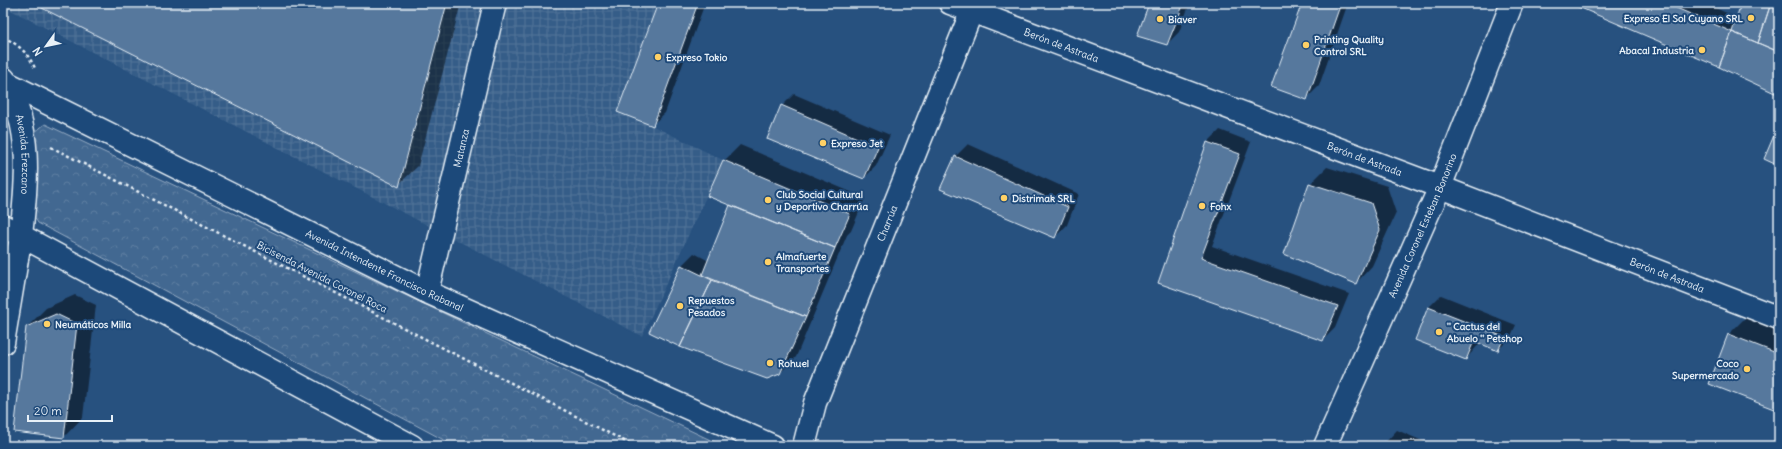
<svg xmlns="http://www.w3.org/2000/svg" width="1782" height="449" viewBox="0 0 1782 449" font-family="Delius,sans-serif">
  <defs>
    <pattern id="industrial-grid" width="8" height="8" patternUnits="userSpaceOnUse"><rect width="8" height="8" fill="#355d88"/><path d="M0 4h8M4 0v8" fill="none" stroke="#52759a"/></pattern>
    <pattern id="park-crowns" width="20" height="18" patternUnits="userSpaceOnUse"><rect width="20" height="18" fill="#436891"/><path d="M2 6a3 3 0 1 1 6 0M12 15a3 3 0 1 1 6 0" fill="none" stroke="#5e7ea1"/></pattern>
  </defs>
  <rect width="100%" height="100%" fill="#27517f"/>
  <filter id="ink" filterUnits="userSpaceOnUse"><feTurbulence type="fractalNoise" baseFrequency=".025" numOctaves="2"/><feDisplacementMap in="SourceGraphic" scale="8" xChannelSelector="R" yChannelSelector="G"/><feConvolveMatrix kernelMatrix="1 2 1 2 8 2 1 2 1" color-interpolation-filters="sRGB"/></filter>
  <g filter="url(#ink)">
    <path fill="url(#industrial-grid)" d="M3 3H698L653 126 723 160 642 336 3 6Z"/>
    <path fill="url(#park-crowns)" stroke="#96acc4" d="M45 124 723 446H455L38 223 27 206 35 132Z"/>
    <path fill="#0007" d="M35 3H461L418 166 398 185Z
      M659 3H705L665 113 652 125Z
      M1150 3H1190L1179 32 1167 44Z
      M1303 3H1348L1319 86 1307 98Z
      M1572 3H1704L1738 18 1742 3H1779V93Z
      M794 94 890 135 876 166 864 178 782 106Z
      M1220 130 1251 142 1212 246 1349 294 1335 328 1323 340 1159 283 1208 142Z
      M968 144 1079 194 1067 225 1055 237 941 188 956 156Z
      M740 145 865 198 851 231 847 235 796 357 780 373 681 266 694 253 709 261 731 205 724 161Z
      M1327 167 1387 186 1396 213 1372 266 1356 283 1310 184Z
      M75 295 96 305 83 417 64 437 27 327 46 308Z
      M1441 295 1516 325 1510 338 1498 350 1480 343 1466 359 1429 307Z
      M1745 318 1779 331V410L1729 334Z
      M1397 430 1434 446H1372L1376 441 1384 444Z"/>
    <path fill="#57789d" stroke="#e8f1f8" d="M32 3H447L399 187Z
      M658 3H698L653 126 617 112Z
      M1149 3H1184L1167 45 1137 36Z
      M1302 3H1341L1307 100 1271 87Z
      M1569 3H1665L1732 32 1719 67Z
      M1741 3H1771L1758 43 1732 32Z
      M1771 3H1779V52L1758 43Z
      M1732 32 1779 52V95L1719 67Z
      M781 105 878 147 864 179 767 139Z
      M1775 133 1779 134V166L1764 159Z
      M1207 142 1240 154 1201 258 1338 306 1323 341 1158 283Z
      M955 156 1068 207 1055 238 940 189Z
      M723 160 850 214 835 248 707 196Z
      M1309 183 1371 203 1380 230 1356 284 1284 254Z
      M730 205 835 248 806 317 702 275Z
      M681 265 712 280 680 347 649 332Z
      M712 280 806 317 780 374 767 379 680 347Z
      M1428 307 1504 337 1498 351 1474 341 1466 360 1415 340Z
      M56 314 77 324 64 438 14 432 26 327Z
      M1728 334 1779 354V411L1709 384Z
      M1384 442 1394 446H1383Z"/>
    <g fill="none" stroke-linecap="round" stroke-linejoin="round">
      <g stroke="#e8f1f8" stroke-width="25">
        <g id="street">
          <path id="s1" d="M950 3 1440 187 1779 318"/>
          <path id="s2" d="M427 292 495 3"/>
          <path d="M3 343 21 235"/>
          <path id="s3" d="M804 446 815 403 975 3"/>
          <path id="s4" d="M1325 446 1440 187 1512 3"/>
        </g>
      </g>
      <g stroke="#e8f1f8" stroke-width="25">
        <g id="secondary">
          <path id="s5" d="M4 79C33 127 27 182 21 235"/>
          <path id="s6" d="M3 81 427 292 773 446"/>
          <path d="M3 226 412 446"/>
        </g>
      </g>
      <path stroke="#e8f1f8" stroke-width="2.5" stroke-dasharray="3 3" stroke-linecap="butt" d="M3 37C18 44 28 53 35 68
        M51 147 634 446"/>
      <use href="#street" stroke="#1f4a7a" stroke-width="22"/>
      <use href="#secondary" stroke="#1f4a7a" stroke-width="22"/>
    </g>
  </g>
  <g fill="#ffd166" stroke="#1f4a7a" stroke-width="1.5">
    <circle cx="1751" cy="18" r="4"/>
    <circle cx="1160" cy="19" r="4"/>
    <circle cx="1306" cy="45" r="4"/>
    <circle cx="1702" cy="50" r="4"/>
    <circle cx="658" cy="57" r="4"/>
    <circle cx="823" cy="143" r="4"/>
    <circle cx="1004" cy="198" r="4"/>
    <circle cx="768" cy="200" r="4"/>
    <circle cx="1202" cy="206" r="4"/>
    <circle cx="768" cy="262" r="4"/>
    <circle cx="680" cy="306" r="4"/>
    <circle cx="47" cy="324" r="4"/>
    <circle cx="1439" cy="332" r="4"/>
    <circle cx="770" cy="363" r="4"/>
    <circle cx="1747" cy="369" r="4"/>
  </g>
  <g text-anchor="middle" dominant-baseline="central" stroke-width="4" stroke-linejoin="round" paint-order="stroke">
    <g font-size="10" font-weight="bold" fill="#e8f1f8" stroke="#1f4a7a" text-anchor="start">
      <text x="1743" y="18" text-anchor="end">Expreso El Sol Cuyano SRL</text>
      <text x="1168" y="19">Biaver</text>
      <text x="1314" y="39">Printing Quality<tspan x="1314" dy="12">Control SRL</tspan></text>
      <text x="1694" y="50" text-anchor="end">Abacal Industria</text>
      <text x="666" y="57">Expreso Tokio</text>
      <text x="831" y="143">Expreso Jet</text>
      <text x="776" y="194">Club Social Cultural<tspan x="776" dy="12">y Deportivo Charrúa</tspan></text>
      <text x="1012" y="198">Distrimak SRL</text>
      <text x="1210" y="206">Fohx</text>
      <text x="776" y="256">Almafuerte<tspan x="776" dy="12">Transportes</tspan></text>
      <text x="688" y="300">Repuestos<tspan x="688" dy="12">Pesados</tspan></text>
      <text x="55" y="324">Neumáticos Milla</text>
      <text x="1447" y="326">'' Cactus del<tspan x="1447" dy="12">Abuelo '' Petshop</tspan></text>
      <text x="778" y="363">Rohuel</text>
      <text x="1739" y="363" text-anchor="end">Coco<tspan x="1739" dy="12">Supermercado</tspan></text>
    </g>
    <g font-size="10" fill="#e8f1f8" stroke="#1f4a7a">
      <text stroke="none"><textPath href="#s1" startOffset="119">Berón de Astrada</textPath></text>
      <text stroke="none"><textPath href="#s2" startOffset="148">Matanza</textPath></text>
      <text stroke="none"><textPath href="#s5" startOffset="79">Avenida Erezcano</textPath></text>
      <text stroke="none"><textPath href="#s1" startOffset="443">Berón de Astrada</textPath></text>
      <text stroke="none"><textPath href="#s3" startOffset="238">Charrúa</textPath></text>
      <text stroke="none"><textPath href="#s4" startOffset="241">Avenida Coronel Esteban Bonorino</textPath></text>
      <text stroke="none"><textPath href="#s6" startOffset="426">Avenida Intendente Francisco Rabanal</textPath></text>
      <text stroke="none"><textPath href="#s1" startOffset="767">Berón de Astrada</textPath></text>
      <text transform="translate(322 277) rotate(27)">Bicisenda Avenida Coronel Roca</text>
    </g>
  </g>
  <rect width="1782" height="449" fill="none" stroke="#1f4a7a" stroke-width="16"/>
  <rect x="8" y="8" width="1766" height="433" fill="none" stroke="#e8f1f8" stroke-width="1.5" filter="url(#ink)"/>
  <g transform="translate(46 46) rotate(237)" stroke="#1f4a7a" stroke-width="3" paint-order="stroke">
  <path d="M0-3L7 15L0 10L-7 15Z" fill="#e8f1f8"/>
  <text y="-6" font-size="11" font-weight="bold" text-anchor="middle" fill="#e8f1f8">N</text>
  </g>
  <path d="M28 415v6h84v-6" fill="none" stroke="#e8f1f8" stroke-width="2"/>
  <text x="34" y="415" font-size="12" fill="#e8f1f8" stroke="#1f4a7a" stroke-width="3" paint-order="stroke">20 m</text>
</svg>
